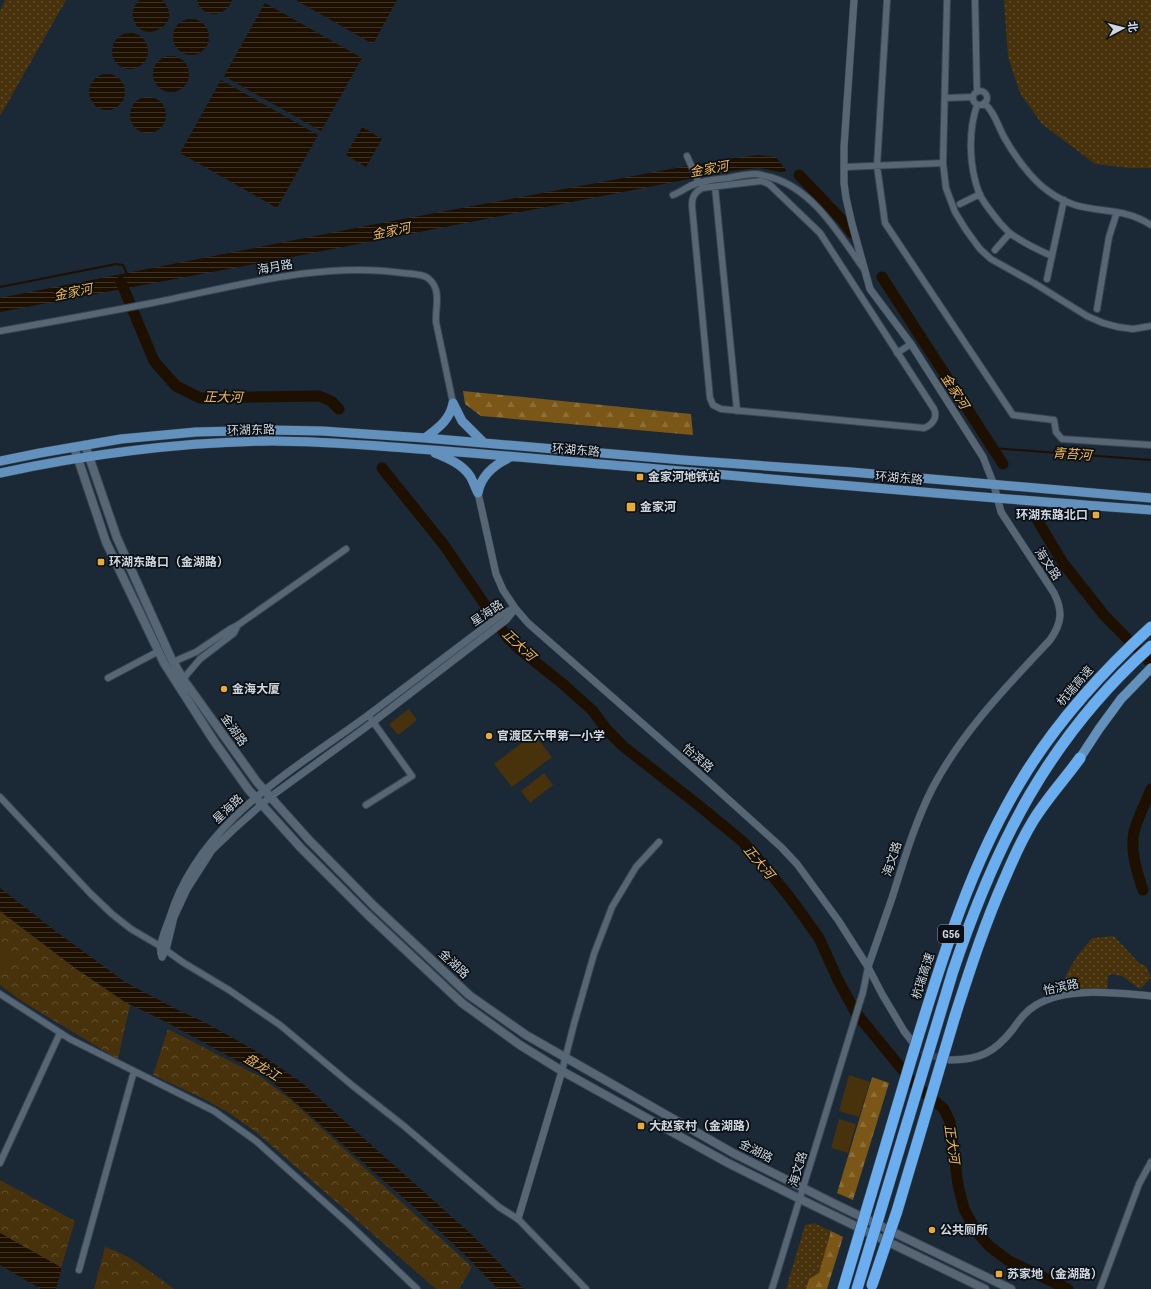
<svg xmlns="http://www.w3.org/2000/svg" width="1151" height="1289" viewBox="0 0 1151 1289" font-family="'Roboto Condensed','Noto Sans SC',sans-serif">
  <defs>
    <pattern id="grass-dots" width="8" height="8" patternUnits="userSpaceOnUse"><rect width="8" height="8" fill="#48320c"/><path d="M2 2h.1M6 6h.1" fill="none" stroke="#614f2f" stroke-width="1.8" stroke-linecap="round"/></pattern>
    <pattern id="forest-firs" width="22" height="20" patternUnits="userSpaceOnUse"><rect width="22" height="20" fill="#7a5716"/><path d="M5 1l3.5 6h-7zM16 11l3.5 6h-7z" fill="#8c6e38"/></pattern>
    <pattern id="park-crowns" width="20" height="18" patternUnits="userSpaceOnUse"><rect width="20" height="18" fill="#48320c"/><path d="M2 6a3 3 0 1 1 6 0M12 15a3 3 0 1 1 6 0" fill="none" stroke="#614f2f"/></pattern>
    <pattern id="water-rules" width="6" height="5" patternUnits="userSpaceOnUse"><rect width="6" height="5" fill="#1e1000"/><path d="M0 2.5h6" fill="none" stroke="#3e3225"/></pattern>
  </defs>
  <rect width="100%" height="100%" fill="#1b2835"/>
  <path fill="url(#grass-dots)" d="M5 0H66L0 116V11Z
    M1004 0H1151V168H1130L1095 164 1042 124 1020 93 1008 57Z
    M1114 936 1139 963 1146 966 1151 978 1140 989 1122 976 1111 974 1108 976 1107 989 1092 988 1061 993 1067 973 1078 955 1092 938Z
    M814 1223 831 1231 819 1273 809 1279 806 1289H786L805 1225Z"/>
  <path fill="url(#forest-firs)" d="M463 391 691 414 693 435 481 416 465 404Z
    M872 1077 889 1083 853 1200 837 1193Z
    M831 1231 843 1237 827 1289H806L809 1279 819 1273Z"/>
  <path fill="url(#park-crowns)" d="M0 911 75 968 130 1005 118 1059 23 1002 0 985Z
    M168 1029 261 1077 290 1099 472 1267 459 1289H436L256 1132 229 1113 204 1099 153 1075Z
    M0 1180 75 1221 61 1268 0 1233Z
    M105 1247C131 1255 152 1273 174 1289H94Z"/>
  <path fill="#48320c" d="M409 709 417 720 398 735 389 724Z
    M534 734 552 757 512 787 494 764Z
    M544 773 553 785 530 803 521 791Z
    M0 949 11 958 3 969 0 967Z
    M849 1075 870 1082 859 1117 839 1111Z
    M839 1119 856 1124 848 1153 831 1148Z"/>
  <path fill="url(#water-rules)" d="M140 0H162C187 24 139 48 133 17 132 10 135 4 140 0Z
    M197 0H232C226 18 202 19 197 0Z
    M296 0H397L373 44Z
    M265 3 362 58 321 131 224 76Z
    M173 37a18 18 0 1 1 36 0a18 18 0 1 1-36 0Z
    M112 51a18 18 0 1 1 36 0a18 18 0 1 1-36 0Z
    M153 74a18 18 0 1 1 36 0a18 18 0 1 1-36 0Z
    M89 92a18 18 0 1 1 36 0a18 18 0 1 1-36 0Z
    M221 80 318 135 277 208 180 153Z
    M130 115a18 18 0 1 1 36 0a18 18 0 1 1-36 0Z
    M362 127 382 139 366 167 346 155Z
    M758 155 776 157 786 170 785 173 759 168 730 171 302 255 0 312V298L371 225 676 168 728 159Z
    M0 888 58 933 125 982 178 1010 206 1023 256 1051 302 1083 472 1235 524 1289H498L466 1256 415 1208 368 1167 365 1164 268 1078 269 1076 264 1072 261 1074 166 1022 125 1002 75 968 0 911Z
    M0 1233 57 1265 94 1289H41L0 1265Z"/>
  <path fill="#1b2835" d="M62 1266 94 1287V1289H56Z"/>
  <g fill="none" stroke-linecap="round" stroke-linejoin="round">
    <path stroke="#1e1000" stroke-width="2" d="M0 287 116 264 123 265 128 276
      M993 448 1151 460"/>
    <path stroke="#1e1000" stroke-width="11" d="M799 175 843 221 852 233
      M882 277 1003 464
      M121 282 154 361 176 386 200 398 319 396 331 401 339 409
      M382 468 444 545 507 637 519 649 563 684 593 711 607 730 624 747 697 804 742 841 766 868 791 899 819 938 838 980 856 1013 915 1085 944 1109 950 1122 958 1185 964 1209 976 1231 989 1246 1009 1261 1068 1289
      M1036 518 1063 563 1104 615 1151 663
      M1143 890C1137 872 1130 852 1134 832 1137 819 1146 802 1151 789"/>
    <path stroke="#36424f" stroke-width="7" stroke-dasharray="7 3.5" stroke-linecap="butt" d="M914 1044C925 1053 931 1056 945 1059"/>
    <g stroke="#39444f" stroke-width="8">
      <path id="minor" d="M887 0 877 166 885 223 1013 415 1054 420 1056 432 1062 439 1151 445
        M947 0 943 163 946 188 955 212 966 230 980 249 991 259 1034 283 1087 316 1103 323 1118 327 1133 329 1151 326
        M975 0 977 92
        M973 98a7 7 0 1 1 14 0a7 7 0 1 1-14 0Z
        M945 98 973 97
        M984 103C994 111 998 126 1004 137 1014 155 1031 179 1048 191 1056 197 1066 202 1075 205 1103 213 1125 208 1151 225
        M977 105C968 132 969 166 979 193 984 204 993 214 1000 223 1004 227 1007 231 1011 234 1024 243 1038 250 1052 256
        M687 156 699 183
        M845 167 943 163
        M761 181 769 184 820 233 934 409C938 418 932 425 924 428L721 409 713 405 710 398 692 206C692 197 694 193 702 188Z
        M715 187 737 411
        M673 195C681 192 688 186 695 184 705 180 718 179 728 178 737 176 746 174 755 174 760 174 766 176 770 177 814 189 839 235 864 269
        M960 204 980 194
        M995 250 1010 233
        M1047 279 1064 200
        M1097 309 1109 237 1117 212
        M0 331C51 322 101 313 152 303 234 287 319 261 403 273 411 274 424 274 429 279 442 290 435 308 436 322L453 403
        M897 353 911 344
        M173 662 196 652 230 629 238 625 346 549
        M108 678 159 651
        M183 679 200 659 234 633 238 625
        M0 797 90 893 112 914 131 929 160 946 184 963 229 990 280 1025 353 1086 404 1126 499 1207 518 1219 586 1289
        M366 805 412 776 371 719
        M0 994 70 1039 214 1111 256 1141 351 1226 417 1289
        M562 1071 574 1024 594 954 612 907 636 867 659 842
        M0 1163 60 1033
        M79 1270 134 1071
        M772 1289 863 992 868 967
        M1100 1289 1139 1184 1151 1162"/>
    </g>
    <g stroke="#39444f" stroke-width="8">
      <path id="tertiary" d="M854 0 844 147V183L846 198 852 224 870 289 911 344 983 457 994 485 1001 512 1054 593C1063 611 1062 623 1050 640 1007 686 963 731 933 787 915 822 904 860 892 898 884 921 876 944 868 967
        M478 493 496 574 503 590 515 608 528 623 709 782 781 847 797 864 838 920 868 967 882 994 904 1031 914 1044
        M162 957C161 954 160 949 161 945 162 936 167 926 170 917 199 822 292 771 367 716 412 682 457 648 502 614L515 608
        M162 957 166 950 174 917 187 889 212 850 234 829 270 797 373 722 506 620 514 610
        M950 1060C980 1060 995 1052 1013 1029 1020 1019 1026 1011 1036 1005 1067 986 1117 993 1151 996
        M518 1219 562 1071"/>
    </g>
    <g stroke="#39444f" stroke-width="10">
      <path id="secondary" d="M85 445 117 538 171 658 183 679 257 782 309 840 374 906 469 995 526 1035 733 1153 837 1205 1011 1289
        M74 447 106 542 164 663 214 741 248 789 301 848 367 914 462 1003 520 1045 562 1071 728 1163 800 1199 985 1289"/>
    </g>
    <g stroke="#39444f" stroke-width="10">
      <path id="primary" d="M425 438C438 428 450 420 453 403L462 421 484 443
        M435 453C447 458 462 464 470 476 473 481 475 487 478 493 481 475 495 464 511 457
        M0 461 40 453 121 439 196 432 270 430 322 431 425 438 683 460 851 472 1151 498
        M0 473C89 454 179 442 271 441 311 441 352 444 392 447 466 452 539 459 612 465 792 481 971 497 1151 510
        M1080 758 1099 729 1121 699 1151 668"/>
    </g>
    <g stroke="#39444f" stroke-width="12">
      <path id="motorway" d="M955 1016C970 969 985 923 1005 878 1013 859 1022 839 1033 821 1047 798 1065 779 1080 758"/>
    </g>
    <use href="#minor" stroke="#566675" stroke-width="6"/>
    <use href="#tertiary" stroke="#566675" stroke-width="7"/>
    <use href="#secondary" stroke="#566675" stroke-width="8"/>
    <use href="#primary" stroke="#6291be" stroke-width="9"/>
    <use href="#motorway" stroke="#6aaeef" stroke-width="11"/>
    <g stroke="#39444f" stroke-width="12" stroke-linecap="butt">
      <path id="motorway-bridge" d="M872 1285 897 1211 955 1016
        M843 1289C865 1213 888 1137 911 1060 941 961 971 860 1027 771 1061 717 1104 670 1151 627
        M857 1289 953 971C996 843 1049 737 1151 646"/>
    </g>
    <use href="#motorway-bridge" stroke="#6aaeef" stroke-width="11"/>
  </g>
  <g fill="#e9aa38" stroke="#0a1016" stroke-width="1.5">
    <rect x="636" y="473" width="8" height="8" rx="2"/>
    <rect x="626" y="502" width="10" height="10" rx="2"/>
    <rect x="1092" y="511" width="8" height="8" rx="2"/>
    <rect x="97" y="558" width="8" height="8" rx="2"/>
    <circle cx="224" cy="689" r="4"/>
    <circle cx="489" cy="736" r="4"/>
    <rect x="637" y="1122" width="8" height="8" rx="2"/>
    <circle cx="932" cy="1230" r="4"/>
    <rect x="995" y="1270" width="8" height="8" rx="2"/>
  </g>
  <g text-anchor="middle" dominant-baseline="central" stroke-width="3.5" stroke-linejoin="round" paint-order="stroke">
    <rect fill="#0a1016" stroke="#939ba3" stroke-width="1" x="938" y="925" width="26" height="18" rx="3"/>
    <g font-size="11" font-weight="bold" fill="#ced7e0">
      <text x="951" y="934">G56</text>
    </g>
    <g font-size="12" fill="#ced7e0" stroke="#0a1016">
      <text transform="translate(275 267) rotate(-10)">海月路</text>
      <text transform="translate(251 430) rotate(-1)">环湖东路</text>
      <text transform="translate(576 450) rotate(5)">环湖东路</text>
      <text transform="translate(899 478) rotate(5)">环湖东路</text>
      <text transform="translate(1048 564) rotate(56)">海文路</text>
      <text transform="translate(487 613) rotate(-34)">星海路</text>
      <text transform="translate(1075 686) rotate(-49)">杭瑞高速</text>
      <text transform="translate(234 730) rotate(55)">金湖路</text>
      <text transform="translate(698 758) rotate(41)">怡滨路</text>
      <text transform="translate(228 809) rotate(-43)">星海路</text>
      <text transform="translate(892 859) rotate(-72)">海文路</text>
      <text transform="translate(454 964) rotate(43)">金湖路</text>
      <text transform="translate(923 976) rotate(-72)">杭瑞高速</text>
      <text transform="translate(1061 987) rotate(-12)">怡滨路</text>
      <text transform="translate(756 1151) rotate(27)">金湖路</text>
      <text transform="translate(798 1169) rotate(-73)">海文路</text>
    </g>
    <g font-size="12" font-weight="bold" fill="#ced7e0" stroke="#0a1016" text-anchor="start">
      <text x="648" y="477">金家河地铁站</text>
      <text x="640" y="507">金家河</text>
      <text x="1088" y="515" text-anchor="end">环湖东路北口</text>
      <text x="109" y="562">环湖东路口（金湖路）</text>
      <text x="232" y="689">金海大厦</text>
      <text x="497" y="736">官渡区六甲第一小学</text>
      <text x="649" y="1126">大赵家村（金湖路）</text>
      <text x="940" y="1230">公共厕所</text>
      <text x="1007" y="1274">苏家地（金湖路）</text>
    </g>
    <g font-size="13" font-style="italic" fill="#f7b84a" stroke="#0a1016">
      <text transform="translate(709 169) rotate(-10)">金家河</text>
      <text transform="translate(391 231) rotate(-11)">金家河</text>
      <text transform="translate(73 292) rotate(-11)">金家河</text>
      <text transform="translate(955 391) rotate(57)">金家河</text>
      <text transform="translate(223 397) rotate(1)">正大河</text>
      <text transform="translate(1072 454) rotate(4)">青苔河</text>
      <text transform="translate(519 645) rotate(43)">正大河</text>
      <text transform="translate(759 862) rotate(50)">正大河</text>
      <text transform="translate(262 1067) rotate(32)">盘龙江</text>
      <text transform="translate(952 1144) rotate(82)">正大河</text>
    </g>
  </g>
  <g transform="translate(1123 28) rotate(83)" stroke="#0a1016" stroke-width="3" paint-order="stroke">
  <path d="M0-3L7 15L0 10L-7 15Z" fill="#ced7e0"/>
  <text y="-6" font-size="11" font-weight="bold" text-anchor="middle" fill="#ced7e0">北</text>
  </g>
</svg>
